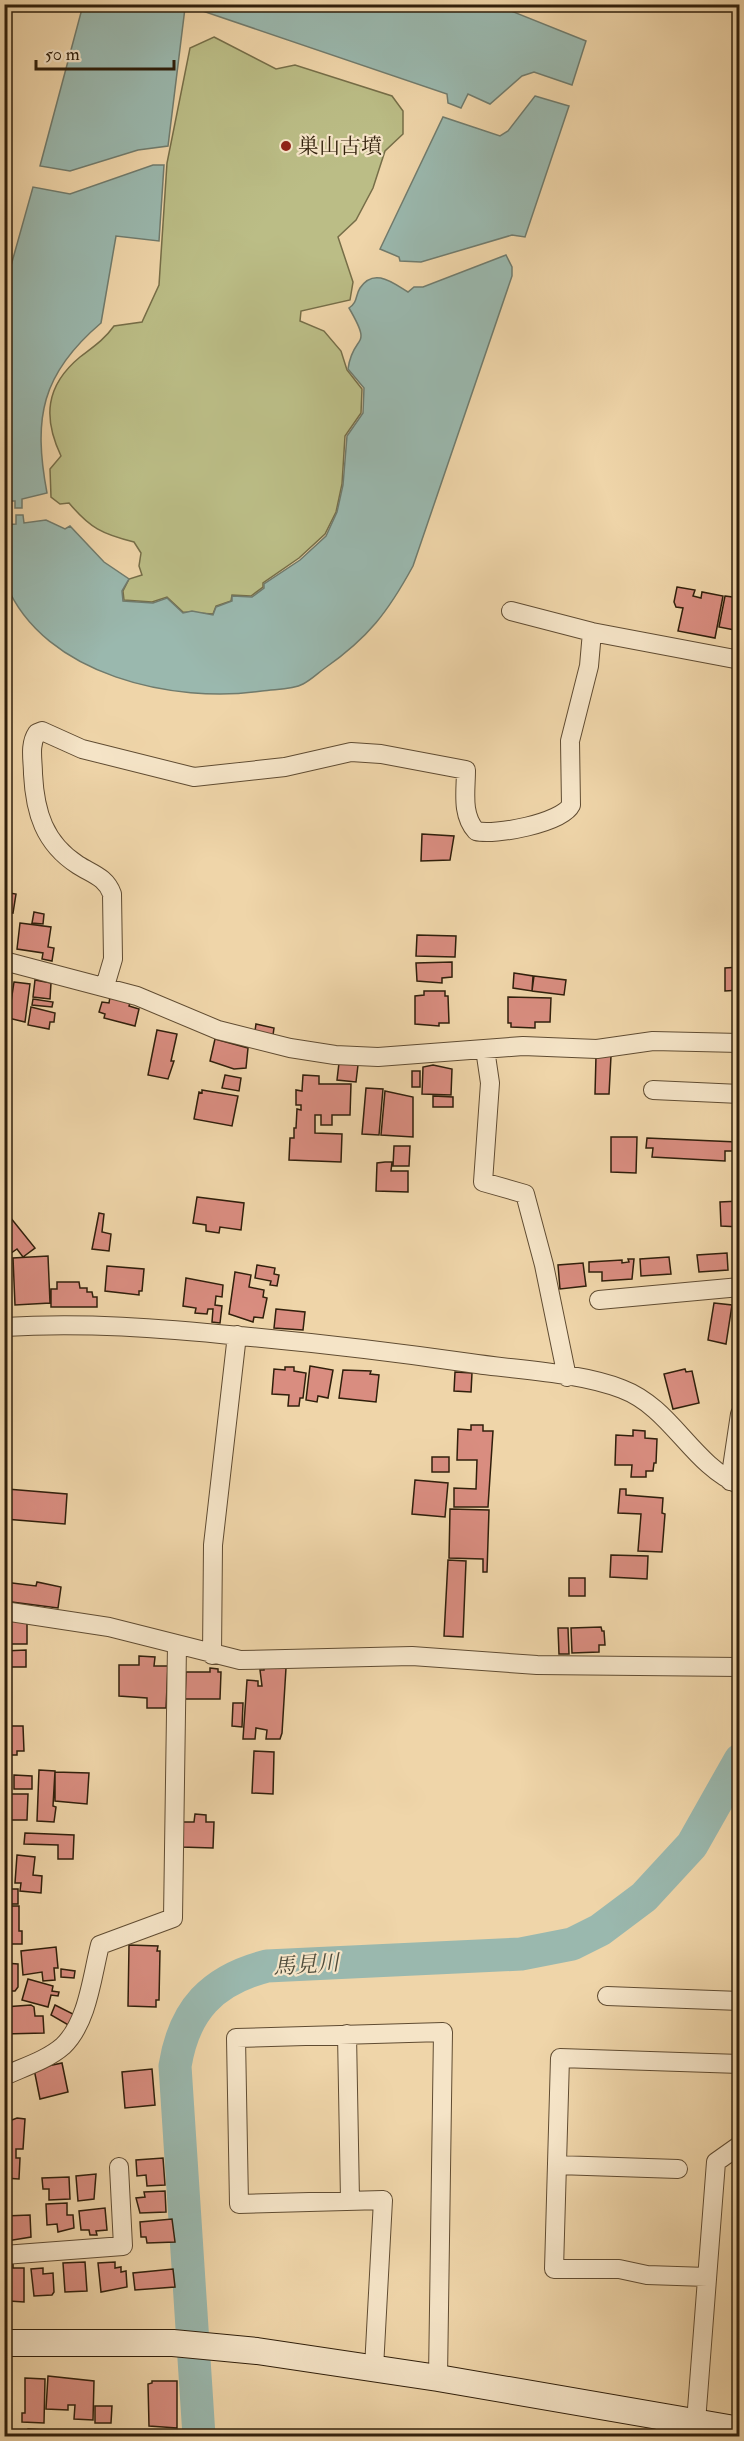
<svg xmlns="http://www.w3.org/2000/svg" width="744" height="2441" viewBox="0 0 744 2441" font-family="'IM FELL Double Pica','Noto Serif JP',serif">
  <rect width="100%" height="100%" fill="#efd5a9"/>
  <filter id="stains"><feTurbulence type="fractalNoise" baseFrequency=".00333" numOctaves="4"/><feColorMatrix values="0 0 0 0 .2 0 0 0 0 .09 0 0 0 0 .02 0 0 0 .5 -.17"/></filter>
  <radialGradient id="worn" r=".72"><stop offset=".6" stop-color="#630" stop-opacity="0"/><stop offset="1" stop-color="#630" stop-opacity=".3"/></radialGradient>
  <path fill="#bbbd86" stroke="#766e48" stroke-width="1.5" d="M214 37 276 69 295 65 392 96 403 111V134L385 151 373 188 356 220 338 237 353 282 350 300 301 311 300 321 324 331 341 351 347 370 362 389 361 413 345 436 342 484 336 512 325 534 299 558 263 583V587L251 596 232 595 231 601 216 606 213 614 183 612 167 597 152 602 124 600 123 591 129 579 142 575 139 566 141 553 134 542C102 534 90 528 69 503L60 504 51 497 50 469 61 456C43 418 45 386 80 357 93 347 104 340 114 326L142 322 159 285 167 163 190 48Z"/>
  <path fill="#9ab8ae" stroke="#707b6d" stroke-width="1.5" d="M83 5H496L586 41 572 85 534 72 522 76 490 104 468 94 461 108 448 103 447 94 188 6 185 8 168 146 138 150 70 171 40 166Z
    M535 96 569 106 525 237 512 235 421 262 400 261 399 257 380 249 443 117 500 136 508 131Z
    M153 165H164L159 241 116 236 101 323C41 374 33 418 47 493L22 499V508H15V501H5V287L33 187 70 194Z
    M506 255 512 267V276L413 566C388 612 368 638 325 668 318 673 311 680 303 684 292 690 275 689 262 691 175 704 44 676 6 584 0 572 4 540 5 525L16 524V515H23L24 523 46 520 65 529 70 526 104 562 129 579 122 591 123 601 153 603 167 598 183 613 192 611 213 615 216 607 232 601V596L252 597 264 588V584L300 560 326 536 337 512 343 485 347 436 363 413 364 388 348 369C353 332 374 351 349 308 358 302 355 296 360 288 374 267 393 283 408 292L414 287H423Z"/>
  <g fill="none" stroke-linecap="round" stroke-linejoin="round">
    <path stroke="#9ab8ae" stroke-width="33" d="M199 2436 175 2066C184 2010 212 1980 267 1966L521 1954 572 1944 600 1930 644 1897 692 1845 740 1760"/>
  </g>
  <path fill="#d98d80" stroke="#301f0b" stroke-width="1.5" d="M677 587 695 590 693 596 701 598 702 592 723 596 715 638 678 631 683 608 676 607 674 602Z
    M725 596 740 598V631L719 627Z
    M422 834 454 836 450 860 421 861Z
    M4 892 16 894 13 913 4 911Z
    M34 912 44 914 43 924 32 923Z
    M20 923 51 927 48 947 54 948 52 961 42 959 43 953 17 949Z
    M417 935 456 936 455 957 416 956Z
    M452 962V977L442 978V983L417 981 416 963Z
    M740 967V990L725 991V968Z
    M514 973 533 976 532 991 513 988Z
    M534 976 566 980 564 995 532 991Z
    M35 980 51 983 50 999 33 997Z
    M14 982 30 984 25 1022 4 1017V1008L10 1009Z
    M424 991H445V996H448L449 1023H439V1026L415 1024V996L424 995Z
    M110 997 130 1003 129 1006 139 1009 135 1026 104 1018 105 1014 99 1012 102 1002 109 1003Z
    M508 997 551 998 550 1022H535V1028L511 1027V1023H508Z
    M33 999 53 1002 52 1007 32 1005Z
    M31 1007 55 1013 54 1022H50L49 1029 28 1025Z
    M256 1024 274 1028 273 1035 255 1031Z
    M157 1030 177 1034 171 1061H174L168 1079 148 1075Z
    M215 1039 248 1048 246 1068 234 1069 210 1061Z
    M596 1056H611L609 1094H595Z
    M339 1063 358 1065 356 1082 337 1080Z
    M433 1065 452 1069 451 1095 422 1094 423 1067Z
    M412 1071H420V1087H412Z
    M225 1075 241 1078 239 1091 222 1088Z
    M303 1075 319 1076V1084H351L350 1115H332V1125H321V1115H315V1133L342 1134 341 1162 289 1160 290 1138H294V1128H296L297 1109 301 1110V1105H296V1090L302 1091Z
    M366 1088 383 1089 379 1135 362 1134Z
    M202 1090 238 1096 232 1126 194 1119 199 1092 202 1093Z
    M385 1091 413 1097V1137L381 1135Z
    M433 1096 453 1097V1107H433Z
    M611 1137H637L636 1173 611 1172Z
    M647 1138 737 1142V1151H725V1161L652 1157 653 1148H646Z
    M394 1146H410L409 1166H393Z
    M385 1162H392L391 1171H408V1192L376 1191 377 1163Z
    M197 1197 244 1203 241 1230 220 1227 219 1233 206 1231V1225L193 1223Z
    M740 1201V1227L721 1226 720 1202Z
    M99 1213 104 1214 102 1232 111 1234 109 1251 92 1249Z
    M10 1217 35 1248 23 1257 17 1249 4 1258V1221Z
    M727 1253 728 1270 699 1272 697 1255Z
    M48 1256 50 1303 15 1305 13 1258Z
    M669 1257 671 1274 641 1276 640 1259Z
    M628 1259H634L632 1279 602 1281V1272H589V1262L622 1260V1263L629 1262Z
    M583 1263 586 1286 560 1289 558 1265Z
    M257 1265 275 1268 274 1274 279 1275 277 1286 270 1285 271 1281 255 1278Z
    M107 1266 144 1269 142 1291H139V1295L105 1291Z
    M235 1272 251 1275 249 1287 264 1290 263 1297 267 1298 263 1318 254 1317 253 1322 229 1314Z
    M186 1278 223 1285 222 1297 216 1296 215 1305 222 1306 220 1323 212 1322 213 1309H208L207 1314 195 1313 196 1308 183 1306Z
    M57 1282H79L80 1288H87V1292H92L93 1297H97V1307H51V1289H57Z
    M737 1294H740V1321L734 1320Z
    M714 1303 732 1305 726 1344 708 1340Z
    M276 1309 305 1312 303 1330 274 1328Z
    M310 1366 333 1370 328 1398 318 1396 317 1402 306 1400Z
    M285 1367H294V1371L306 1373 303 1398H300L299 1406H288L289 1395 272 1394 274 1369 285 1370Z
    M685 1369 686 1372 692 1371 699 1403 673 1409 664 1374Z
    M343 1370 371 1371 370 1374 379 1375 376 1402 339 1398Z
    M455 1372 472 1373 471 1392 454 1391Z
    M471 1425H483V1431H493L488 1507H454V1488L476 1489 477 1460H457L458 1429 471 1430Z
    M633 1430 645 1431V1438L657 1439 656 1463H654L653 1471H646V1477H631L632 1465H615L616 1435 633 1436Z
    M432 1457H449V1472H432Z
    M415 1480 448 1483 445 1517 412 1514Z
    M7 1489 67 1494 65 1524 5 1519Z
    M620 1489H626V1495L663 1498 662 1513 665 1514 662 1552 638 1551 641 1514 618 1513Z
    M450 1509 489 1510 487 1572H483V1559L449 1558Z
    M611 1555 648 1556 647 1579 610 1577Z
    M448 1560 466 1561 463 1637 444 1636Z
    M569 1578H585V1596H569Z
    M4 1582 36 1586 37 1582 61 1587 58 1608 4 1601Z
    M4 1621H27V1644H4Z
    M601 1627 602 1631H604L605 1645H599V1652L572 1653 571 1628Z
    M558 1628H568L569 1654H559Z
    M26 1650V1667H4V1651Z
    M139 1656 155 1657 154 1666H168L166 1708H147V1698L119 1696V1665H139Z
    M264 1667 286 1668 282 1733 280 1739H266L267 1730 256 1728 255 1739H243L247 1680 258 1681V1686H262L260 1670H264Z
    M210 1668 218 1669V1672H221L220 1699H185L186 1672H210Z
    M233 1703H243L242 1727 232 1726Z
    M4 1720H10L11 1726H23L24 1751H17V1755H10V1751H4Z
    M254 1751 274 1752 273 1794 252 1793Z
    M39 1770 55 1771 53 1806 56 1807 54 1822 37 1821Z
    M55 1772 89 1773 87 1804 55 1801Z
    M14 1775 32 1776V1789H14Z
    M4 1794H28L27 1820H4Z
    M195 1814 206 1815V1822H214L213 1848 181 1847 182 1822H194Z
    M25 1833 74 1835 73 1859H58V1845L24 1844Z
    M17 1855 35 1857 33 1875 42 1876 41 1893 20 1891 21 1883H15Z
    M4 1889H18V1904H4Z
    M4 1906H19V1931H22V1944H4Z
    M129 1945 158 1946 157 1951H160L159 2000H156V2007L128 2006Z
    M56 1947 58 1968H54L55 1980 43 1981 42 1972 23 1975 21 1951Z
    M4 1963 18 1964V1987L15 1991H5V1995Z
    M61 1969 75 1971 74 1978 61 1977Z
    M28 1979 53 1986 52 1991 59 1992 58 1996 51 1995 48 2007 22 2000Z
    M31 2005 34 2007 35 2016H43L44 2033 4 2034V2007Z
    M55 2005 75 2015 70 2026 51 2015Z
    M62 2063 68 2092 40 2099 34 2069Z
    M152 2069 155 2105 125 2108 122 2072Z
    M17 2118 25 2119 23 2149H16V2158H20L19 2179 4 2178V2123Z
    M163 2158 165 2185 147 2186 146 2175 137 2176 136 2160Z
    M96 2174 94 2199 78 2201 76 2176Z
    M69 2177 70 2199 49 2200V2189H43L42 2178Z
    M165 2191 166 2212 140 2213 136 2198 145 2197 144 2192Z
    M67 2203V2215H73L74 2228 58 2232 57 2224 47 2225 46 2204Z
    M105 2208 107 2230 96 2231 97 2235H90L89 2230H81L79 2211Z
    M30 2215 31 2237 7 2241 5 2216Z
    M172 2219 175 2242 147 2243 146 2237H141L140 2222Z
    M85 2262 87 2291 65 2292 63 2263Z
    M115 2262V2268L121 2267V2272L126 2271 127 2287 101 2292 98 2263Z
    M4 2264H13V2268H24V2302L9 2301V2298H4Z
    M43 2268V2274L53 2273 54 2292 52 2295 34 2296 31 2269Z
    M173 2269 175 2287 135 2290 133 2273Z
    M48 2376 94 2381 93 2420 74 2419 75 2405H68V2410L46 2409Z
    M25 2378 45 2379 44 2423 22 2422V2413H25Z
    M152 2381H177V2428L149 2426 148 2384 152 2383Z
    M95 2406H112L111 2423H95Z
    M28 2429 113 2434V2436H27Z"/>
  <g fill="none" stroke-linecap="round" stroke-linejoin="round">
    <g stroke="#604c32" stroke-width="20">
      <path id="street" d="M511 611 592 632 740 660
        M4 961 137 996 218 1030 290 1048 335 1055 378 1057 523 1046 597 1049 653 1041 740 1043
        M105 986 113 959 112 894C106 877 92 874 78 865 44 843 35 812 33 774 33 760 29 745 37 733L42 731 82 749 194 777 285 767 351 752 381 754 466 770C466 791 461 814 476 831 494 836 562 823 571 805L570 741 589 666 592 632
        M485 1049 490 1083 483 1182 525 1194 544 1265 567 1377
        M653 1090 740 1094
        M599 1300 740 1287
        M4 1327C83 1322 161 1328 240 1336 317 1343 393 1352 470 1363 516 1370 579 1372 622 1389 672 1408 691 1464 740 1485
        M730 1481 740 1414
        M4 1611 109 1627 240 1660 412 1656 537 1665 740 1667
        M212 1655 213 1545 237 1335
        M607 1996 740 2001
        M347 2034 350 2200
        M4 2076C24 2067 47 2060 63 2046 88 2022 92 1976 100 1945L173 1918 177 1645
        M557 2165 678 2169
        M4 2255 123 2246 119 2167
        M707 2277 647 2275 619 2269H554L560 2058 740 2064
        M374 2368 383 2200 239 2204 236 2038 443 2032 438 2378
        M696 2422 716 2162 740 2145
        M663 2436 668 2417"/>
    </g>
    <g stroke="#301f0b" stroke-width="28">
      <path id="secondary" d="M4 2343H173L257 2351 438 2378 740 2430"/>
    </g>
    <use href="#street" stroke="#f5e4c7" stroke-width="18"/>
    <use href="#secondary" stroke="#f5e4c7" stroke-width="26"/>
  </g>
  <circle fill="#8f2418" stroke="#f5e4c7" stroke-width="2" cx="286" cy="146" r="6"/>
  <g text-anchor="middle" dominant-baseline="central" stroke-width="4.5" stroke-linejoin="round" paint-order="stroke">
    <g font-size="21" fill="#301f0b" stroke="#f5e4c7" text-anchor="start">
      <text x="298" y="146">巣山古墳</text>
    </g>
    <g font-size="22" font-style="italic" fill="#504d3c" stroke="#f5e4c7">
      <text transform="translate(306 1965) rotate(-4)">馬見川</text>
    </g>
  </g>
  <rect width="744" height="2441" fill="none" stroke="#efd5a9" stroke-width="24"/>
  <rect x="6" y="6" width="732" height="2429" fill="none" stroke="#301f0b" stroke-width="3"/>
  <rect x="12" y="12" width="720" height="2417" fill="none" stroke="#301f0b" stroke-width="1.5"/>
  <path d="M36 60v9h138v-9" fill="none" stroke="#301f0b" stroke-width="3"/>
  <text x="45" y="60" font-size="18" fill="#301f0b" stroke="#f5e4c7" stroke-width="4.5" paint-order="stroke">50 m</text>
  <rect width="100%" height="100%" filter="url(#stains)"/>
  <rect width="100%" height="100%" fill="url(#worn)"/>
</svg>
